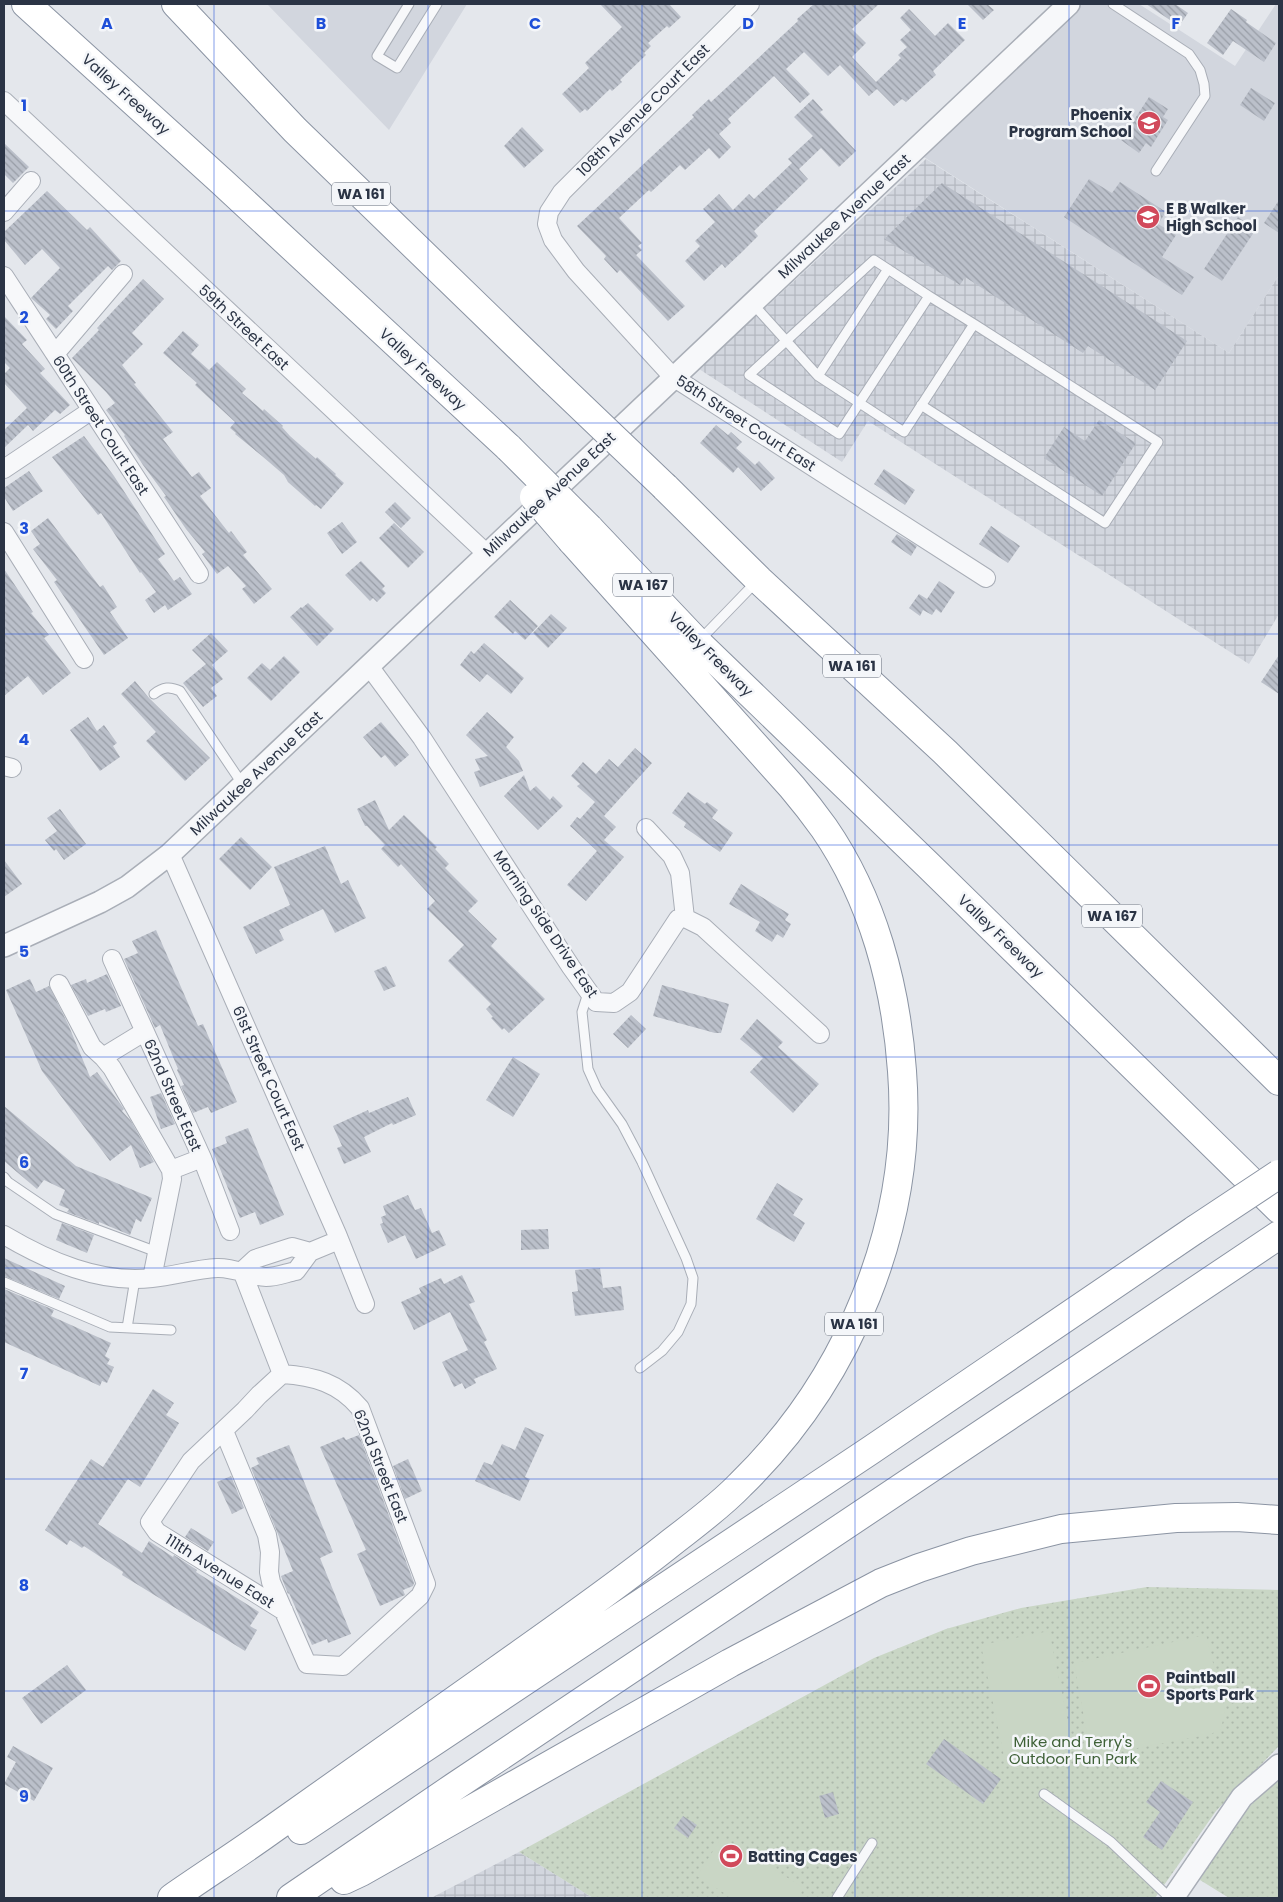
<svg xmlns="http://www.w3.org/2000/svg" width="1283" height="1902" viewBox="0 0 1283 1902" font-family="Poppins,sans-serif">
  <defs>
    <pattern id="industrial-grid" width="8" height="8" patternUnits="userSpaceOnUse" patternTransform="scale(1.25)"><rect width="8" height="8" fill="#d2d6de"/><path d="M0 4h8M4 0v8" fill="none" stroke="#b4b8c0"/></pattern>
    <pattern id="green-dots" width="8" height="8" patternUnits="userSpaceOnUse" patternTransform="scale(1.25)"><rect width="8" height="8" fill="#c9d6c5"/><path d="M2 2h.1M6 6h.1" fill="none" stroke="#adb8ab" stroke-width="1.8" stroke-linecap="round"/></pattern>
    <pattern id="building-back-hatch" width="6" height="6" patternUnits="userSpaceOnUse" patternTransform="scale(1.25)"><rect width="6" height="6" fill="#bbc0ca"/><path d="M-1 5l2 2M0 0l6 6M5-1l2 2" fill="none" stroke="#989da6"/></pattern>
  </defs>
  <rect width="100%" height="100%" fill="#e4e7ec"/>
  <path fill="#d2d6de" d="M267 4H467L389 130Z
    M1069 4H1139L1235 66 1276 4H1279V275L1229 353 913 150Z"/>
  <path fill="url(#industrial-grid)" d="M926 159 1229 353 1279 275V614L1249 664 868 421 842 462 699 369Z
    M519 1852 593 1898H431Z"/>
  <path fill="url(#green-dots)" d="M1147 1587 1279 1590V1746L1216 1811 1155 1898H593L519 1852 874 1658 946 1629 1021 1608Z
    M1279 1777V1898H1229L1200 1880C1220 1840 1246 1807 1279 1777Z"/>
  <path fill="#c9d6c5" d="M1049 1631 1073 1746 1064 1760 1018 1769 1005 1761 981 1645Z
    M1206 1635 1225 1710 1221 1729 1211 1734 1101 1755 1088 1739 1074 1663Z
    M722 1837 804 1888 798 1898H732L697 1876Z"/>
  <path fill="url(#building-back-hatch)" d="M600 4H669L681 17 669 28 667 26 648 43 651 46 644 53 646 55 620 80 622 82 612 91 610 89 587 111 585 109 580 113 562 94 589 68 585 63 622 27Z
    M814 4H879L852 29 866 43 852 57 876 82 901 58 898 55 907 47 900 40 911 30 900 18 909 9 935 36 948 23 965 40 933 71 936 75 906 102 902 99 894 106 877 89 869 96 840 65 828 76 804 52 786 69 810 94 800 103 774 76 728 119 731 123 719 134 731 147 719 159 709 148 685 170 680 165 651 192 649 190 619 218 642 243 638 246 642 250 636 255 685 306 668 321 620 270 617 273 604 259 606 256 577 226 694 117 692 115 709 99 711 102 798 21 797 19Z
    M967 4H987L994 10 983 20Z
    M1146 4H1175L1188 13 1179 26Z
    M1231 9 1247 20 1246 22 1276 43 1264 62 1233 41 1223 55 1207 43Z
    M1251 88 1275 103 1264 121 1240 105Z
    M1149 97 1168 109 1163 117 1168 120 1151 147 1146 143 1139 153 1121 140Z
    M813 99 823 110 820 112 856 151 839 167 821 148 799 169 808 179 754 231 758 236 742 252 725 268 722 264 704 281 685 261 700 246 695 241 715 222 703 209 719 194 733 210 749 194 754 199 792 163 788 159 813 136 794 117Z
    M522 127 544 150 524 168 504 146Z
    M4 143 29 167 13 183 4 174Z
    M1089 179 1112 193 1120 182 1166 212 1158 224 1176 235 1162 257 1194 277 1182 295 1064 217Z
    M942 183 1187 341 1155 390 1088 346 1083 353 965 277 960 285 884 239Z
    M47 191 87 230 90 227 121 261 112 270 108 266 68 306 73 311 56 329 46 319 50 315 31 298 60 268 42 249 25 265 4 240V232Z
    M1279 200V233L1264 223Z
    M1238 217 1256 229 1222 281 1204 269Z
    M143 279 164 299 132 333 143 344 122 365 136 383 134 384 173 432 163 439 192 477 199 472 211 488 200 496 229 533 231 531 247 552 243 555 272 589 254 604 242 589 246 586 228 566 217 574 202 554 205 552 186 529 164 497 166 496 143 465 124 436 125 435 106 410 115 403 106 392 72 358 99 330 97 328Z
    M4 316 27 340 22 344 45 369 40 373 70 405 60 414 55 410 33 431 28 425 4 448V430L27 408 4 383V374L10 368 4 362Z
    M183 331 199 345 191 354 209 370 217 362 246 389 242 393 263 411 264 409 283 426 282 427 290 436 316 459 317 457 336 474 335 475 344 483 321 509 316 505 315 506 288 482 284 475 262 456 235 434 236 433 230 428 235 422 195 385 197 383 163 353Z
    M1099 420 1136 443 1102 496 1044 458 1064 427 1085 441Z
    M716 425 728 435 731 432 742 442 736 448 755 465 759 461 775 478 761 491 738 467 733 473 700 443Z
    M84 436 114 476 165 554 158 559 174 581 180 577 192 594 168 610 165 605 154 613 145 600 156 592 141 572 140 573 101 513 98 515 52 457Z
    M884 469 915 490 905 505 874 484Z
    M29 471 43 491 13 511 4 497V488Z
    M395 502 411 518 401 528 385 512Z
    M48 518 100 587 103 585 117 607 110 612 128 638 104 655 54 582 57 580 33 549 40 544 31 531Z
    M342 522 357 542 342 554 327 533Z
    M394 523 424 552 408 568 379 538Z
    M991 526 1020 546 1008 563 979 544Z
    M897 534 917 546 911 556 891 542Z
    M361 561 385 586 382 589 386 593 377 602 373 598 370 601 345 575Z
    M4 569 33 612 31 613 49 635 44 638 71 673 43 695 28 676 4 696Z
    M939 581 955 592 941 613 936 609 932 615 923 610 920 616 909 608 919 594 927 599Z
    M510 600 538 626 525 640 515 631 513 634 494 617Z
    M308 603 334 629 317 646 290 617 301 607 302 608Z
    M551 614 567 628 548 648 533 633Z
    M211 633 228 651 212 665 223 679 211 688 217 696 203 707 183 683 206 664 192 650Z
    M484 643 524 678 511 694 487 674 480 682 460 665 471 651 474 654Z
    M1279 655V694L1261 682Z
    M284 656 300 672 271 701 247 678 262 663 270 670Z
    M135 681 149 698 210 758 185 781 146 741 156 732 121 694Z
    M487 712 514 737 506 747 519 761 523 771 480 787 474 772 480 770 475 759 488 756 466 735Z
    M88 717 97 731 104 725 117 743 113 746 120 757 100 771 70 730Z
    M381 722 409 755 395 767 385 755 381 758 363 737Z
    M635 748 652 763 604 816 616 827 604 840 624 857 586 901 567 885 597 851 570 826 577 817 580 819 595 802 577 786 580 784 571 776 583 762 596 774 609 759 618 767Z
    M524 775 530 791 536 786 550 800 553 796 563 806 538 830 504 796Z
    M688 792 705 804 707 802 718 810 712 818 733 833 720 852 684 827 686 823 672 813Z
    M375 800 389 830 404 815 437 847 435 849 449 864 445 868 478 901 468 911 497 939 491 946 545 999 509 1033 504 1028 502 1030 491 1018 493 1017 486 1009 491 1004 448 961 464 945 427 909 435 901 401 864 398 867 381 849 385 845 367 826H365L357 809Z
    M60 809 86 844 64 860 56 849 54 851 45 840 57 831 47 818Z
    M241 837 272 867 250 890 219 859Z
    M325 846 341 884 348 880 366 918 335 933 323 909 279 930 284 940 256 954 243 927 290 905 274 867Z
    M4 860 22 884 4 897Z
    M741 884 789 914 785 920 791 924 783 938 777 934 772 942 755 931 760 922 729 904Z
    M156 930 198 1026 203 1024 237 1102 211 1113 208 1107 193 1113 181 1086 184 1085 177 1070 178 1069 160 1025 155 1028 124 959 138 953 132 941Z
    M386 966 396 986 384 991 374 971Z
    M107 974 121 1006 106 1012 105 1009 88 1016 71 985 86 979 87 983Z
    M30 979 36 992 49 986 68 1024 90 1077 97 1072 124 1109 122 1111 131 1121 154 1162 140 1168 131 1145 110 1161 42 1071 6 990Z
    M662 985 729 1004 721 1033H715L653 1016Z
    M631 1015 646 1029 628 1048 613 1034Z
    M757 1019 783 1042 778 1047 819 1084 793 1113 750 1072 763 1058 740 1039Z
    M513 1057 540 1074 513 1117 486 1100Z
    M161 1093 175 1124 161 1129 150 1097Z
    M408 1097 416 1115 393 1125 392 1123 364 1137 371 1152 344 1164 337 1148 342 1146 333 1126 368 1110 369 1113Z
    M4 1106 76 1166 152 1198 141 1222 136 1219 130 1235 99 1222V1224L67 1212 69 1209 59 1205 65 1190 44 1180 37 1189 4 1161Z
    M248 1128 284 1215 260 1225 255 1212 240 1218 212 1149 227 1143 225 1137Z
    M777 1183 803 1199 793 1215 805 1223 794 1242 756 1219Z
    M408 1195 415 1210 421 1208 432 1233 439 1230 446 1245 416 1259 405 1235 388 1243 380 1224 383 1223 381 1217 386 1215 383 1206Z
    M62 1223 94 1235 87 1253 56 1240Z
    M548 1229 549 1249 521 1250V1230Z
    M4 1258 65 1286 59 1299 4 1276Z
    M600 1268 603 1288 621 1286 624 1310 575 1316 572 1292 578 1291 575 1270Z
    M462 1275 475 1302 469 1304 487 1340 484 1342 497 1369 474 1379 476 1383 465 1389 462 1383 454 1387 442 1362 468 1350 450 1312 414 1330 401 1302 421 1293 419 1288 441 1278 444 1284Z
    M4 1289 54 1310 51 1316 111 1343 105 1356 110 1359 107 1364 114 1367 107 1383 102 1381 100 1386 4 1342Z
    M153 1389 174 1403 166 1415 179 1423 140 1487 128 1479 98 1524 142 1553 149 1541 173 1557 174 1555 197 1570 196 1572 259 1612 250 1626 257 1630 245 1651 122 1575 123 1572 84 1546 82 1548 70 1540 67 1545 45 1530 91 1459 103 1467Z
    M525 1427 544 1435 525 1477 530 1479 520 1501 475 1481 484 1462 492 1465 502 1444 515 1450Z
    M359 1435 414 1583 413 1586 403 1590 405 1595 380 1606 357 1554 366 1550 320 1447 344 1437 346 1440Z
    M289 1445 333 1552 320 1558 351 1634 328 1643 327 1639 312 1645 289 1593 288 1594 281 1576 293 1571 251 1468 259 1464 256 1458Z
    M408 1459 422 1491 405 1499 393 1466Z
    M231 1476 244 1508 232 1514 217 1482Z
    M191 1528 214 1542 208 1551 185 1537Z
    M67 1665 86 1690 41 1724 22 1698Z
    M944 1739 1001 1779 983 1804 926 1764Z
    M13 1746 53 1768 34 1801 4 1784 16 1762 7 1757Z
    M1161 1781 1193 1802 1162 1850 1143 1837 1160 1812 1146 1802Z
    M833 1792 839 1814 825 1818 819 1796Z
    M683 1816 697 1825 688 1838 674 1828Z"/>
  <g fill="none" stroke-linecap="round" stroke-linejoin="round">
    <g stroke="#a9aeb7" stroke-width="11">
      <path id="service" d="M409 4 377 56 397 68 437 4
        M1113 4 1189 54 1200 70 1204 84 1205 96 1156 171
        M874 260 929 296 839 434 749 375Z
        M752 303 818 376 904 432 974 324 929 296
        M818 376 888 269
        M921 405 1105 523 1158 442 974 324
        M699 641 756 582
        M154 694C163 687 170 686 180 691L243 785
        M588 993 582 1012 588 1069 597 1089 622 1124 642 1162 686 1258 693 1278 691 1304 678 1332 662 1351 640 1368
        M4 1177 8 1182 55 1214 157 1252
        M4 1282 110 1327 171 1330
        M127 1328 135 1279
        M1044 1794 1111 1842 1170 1898
        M837 1898 872 1843"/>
    </g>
    <g stroke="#a9aeb7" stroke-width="20">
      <path id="minor" d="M750 4 562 192 549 212 547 224 553 240 576 271 673 377 986 578
        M4 101 486 553
        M4 212 31 181
        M4 276 199 574
        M55 354 123 274
        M4 469 92 410
        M4 532 84 659
        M369 666 422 738 571 967 596 1002 614 1003 630 992 678 919 685 918 703 927 820 1034
        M4 766 12 768
        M646 828 672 856 680 873 685 918
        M170 854 337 1234 365 1304
        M112 959 202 1158
        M59 984 92 1047 103 1057 144 1032
        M103 1057 112 1068 171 1170 172 1179 152 1278
        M171 1170 202 1158 230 1231
        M4 1235C48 1261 100 1284 152 1278 174 1276 195 1269 217 1268 233 1267 253 1277 266 1277 276 1277 286 1273 296 1271L310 1252 339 1240
        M242 1271 255 1259 292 1247 310 1252
        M282 1374 259 1395 245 1410 191 1461 150 1522 157 1532 284 1611
        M224 1431 267 1535 270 1552 269 1572 271 1582 307 1664 343 1666 420 1596 426 1584 360 1408C339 1383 314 1376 282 1374L242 1271"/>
    </g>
    <g stroke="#a9aeb7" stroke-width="24">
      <path id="tertiary" d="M4 946 100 902 127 887 170 854 1069 4
        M1173 1898 1242 1797 1279 1765"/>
    </g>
    <g stroke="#8b94a3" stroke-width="30">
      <path id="motorway" d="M26 4 220 180 509 448
        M176 4 295 130 552 379
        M665 487 759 580 945 752 1279 1081
        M589 528 698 643 929 866 1279 1209
        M301 1830 871 1450 1196 1229
        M344 1880 361 1872 730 1663 881 1583 919 1568 971 1551 1061 1529 1176 1518 1237 1517 1279 1520
        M172 1898C205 1875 238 1854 270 1831 347 1777 423 1723 499 1669 558 1627 616 1587 672 1542 695 1524 720 1506 740 1485 849 1379 914 1224 902 1071 896 986 873 899 824 828 814 814 803 800 792 787L572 541
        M291 1898 454 1787 1279 1235"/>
    </g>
    <use href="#service" stroke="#f7f8fa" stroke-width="9"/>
    <use href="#minor" stroke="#f7f8fa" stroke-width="18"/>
    <use href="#tertiary" stroke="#f7f8fa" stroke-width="21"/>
    <use href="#motorway" stroke="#fff" stroke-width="28"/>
    <g stroke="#8b94a3" stroke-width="30" stroke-linecap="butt">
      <path id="motorway-bridge" d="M552 379 665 487
        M509 448 589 528
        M534 497 572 541
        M1196 1229 1279 1174"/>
    </g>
    <use href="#motorway-bridge" stroke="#fff" stroke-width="28"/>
  </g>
  <path fill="none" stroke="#1d4ed8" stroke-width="1" stroke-opacity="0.55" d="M214 4V1898M428 4V1898M642 4V1898M855 4V1898M1069 4V1898M4 211H1279M4 423H1279M4 634H1279M4 845H1279M4 1057H1279M4 1268H1279M4 1479H1279M4 1691H1279"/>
  <defs>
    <g id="school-disc" transform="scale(1.25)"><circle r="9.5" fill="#d1495b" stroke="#f4f6f9"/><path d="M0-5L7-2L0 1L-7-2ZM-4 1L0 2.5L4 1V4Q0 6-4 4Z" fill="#fff"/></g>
    <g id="stadium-disc" transform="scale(1.25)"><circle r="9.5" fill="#d1495b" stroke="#f4f6f9"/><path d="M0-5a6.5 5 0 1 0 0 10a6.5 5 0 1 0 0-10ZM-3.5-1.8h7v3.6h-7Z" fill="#fff"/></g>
  </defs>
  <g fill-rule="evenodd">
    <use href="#school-disc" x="1149" y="123"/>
    <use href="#school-disc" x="1148" y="217"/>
    <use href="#stadium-disc" x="1149" y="1686"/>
    <use href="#stadium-disc" x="731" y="1856"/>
  </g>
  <g text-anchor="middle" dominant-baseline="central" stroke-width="5" stroke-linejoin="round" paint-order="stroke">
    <g fill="#f4f6f9" stroke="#676e7b" stroke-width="1">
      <rect x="332" y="182.5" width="58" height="23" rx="4"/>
      <rect x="613" y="573.5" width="60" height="23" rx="4"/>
      <rect x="823" y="654.5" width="58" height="23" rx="4"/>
      <rect x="1082" y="904.5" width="60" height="23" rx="4"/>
      <rect x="825" y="1312.5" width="58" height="23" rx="4"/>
    </g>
    <g font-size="14" font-weight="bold" fill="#2b3445">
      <text x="361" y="194">WA 161</text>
      <text x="643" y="585">WA 167</text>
      <text x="852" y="666">WA 161</text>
      <text x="1112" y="916">WA 167</text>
      <text x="854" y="1324">WA 161</text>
    </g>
    <g font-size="15" fill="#2b3445" stroke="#f4f6f9">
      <text transform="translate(126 94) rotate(42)">Valley Freeway</text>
      <text transform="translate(643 110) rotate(-45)">108th Avenue Court East</text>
      <text transform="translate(844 216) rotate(-43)">Milwaukee Avenue East</text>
      <text transform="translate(244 327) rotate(43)">59th Street East</text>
      <text transform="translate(423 369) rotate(43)">Valley Freeway</text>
      <text transform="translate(746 423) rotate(33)">58th Street Court East</text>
      <text transform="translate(101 425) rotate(57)">60th Street Court East</text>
      <text transform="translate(549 494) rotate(-43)">Milwaukee Avenue East</text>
      <text transform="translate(711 654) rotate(45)">Valley Freeway</text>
      <text transform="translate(256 773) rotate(-43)">Milwaukee Avenue East</text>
      <text transform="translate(546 924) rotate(56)">Morning Side Drive East</text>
      <text transform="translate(1001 936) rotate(44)">Valley Freeway</text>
      <text transform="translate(269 1078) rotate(66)">61st Street Court East</text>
      <text transform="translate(173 1095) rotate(66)">62nd Street East</text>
      <text transform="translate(381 1466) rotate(68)">62nd Street East</text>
      <text transform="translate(220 1571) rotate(32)">111th Avenue East</text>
    </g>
    <g font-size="15" font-weight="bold" fill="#2b3445" stroke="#f4f6f9" text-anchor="start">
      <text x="1132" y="114" text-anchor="end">Phoenix<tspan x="1132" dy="17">Program School</tspan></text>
      <text x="1166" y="208">E B Walker<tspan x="1166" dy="17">High School</tspan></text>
      <text x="1166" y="1677">Paintball<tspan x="1166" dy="17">Sports Park</tspan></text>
      <text x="748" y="1856">Batting Cages</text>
    </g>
    <g font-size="15" fill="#3f6138" stroke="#f4f6f9">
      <text x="1073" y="1741">Mike and Terry's<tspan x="1073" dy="17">Outdoor Fun Park</tspan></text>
    </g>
  </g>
  <g font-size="16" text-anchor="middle" font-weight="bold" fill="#1d4ed8" stroke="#f4f6f9" stroke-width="5" stroke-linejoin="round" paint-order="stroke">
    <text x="107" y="29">A</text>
    <text x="321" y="29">B</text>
    <text x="535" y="29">C</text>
    <text x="748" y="29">D</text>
    <text x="962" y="29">E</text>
    <text x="1176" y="29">F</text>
    <text x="24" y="111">1</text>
    <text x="24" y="323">2</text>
    <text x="24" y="534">3</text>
    <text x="24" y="745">4</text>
    <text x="24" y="957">5</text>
    <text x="24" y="1168">6</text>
    <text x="24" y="1379">7</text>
    <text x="24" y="1591">8</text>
    <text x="24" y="1802">9</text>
  </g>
  <rect width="1283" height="1902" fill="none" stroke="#2b3445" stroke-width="10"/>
</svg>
